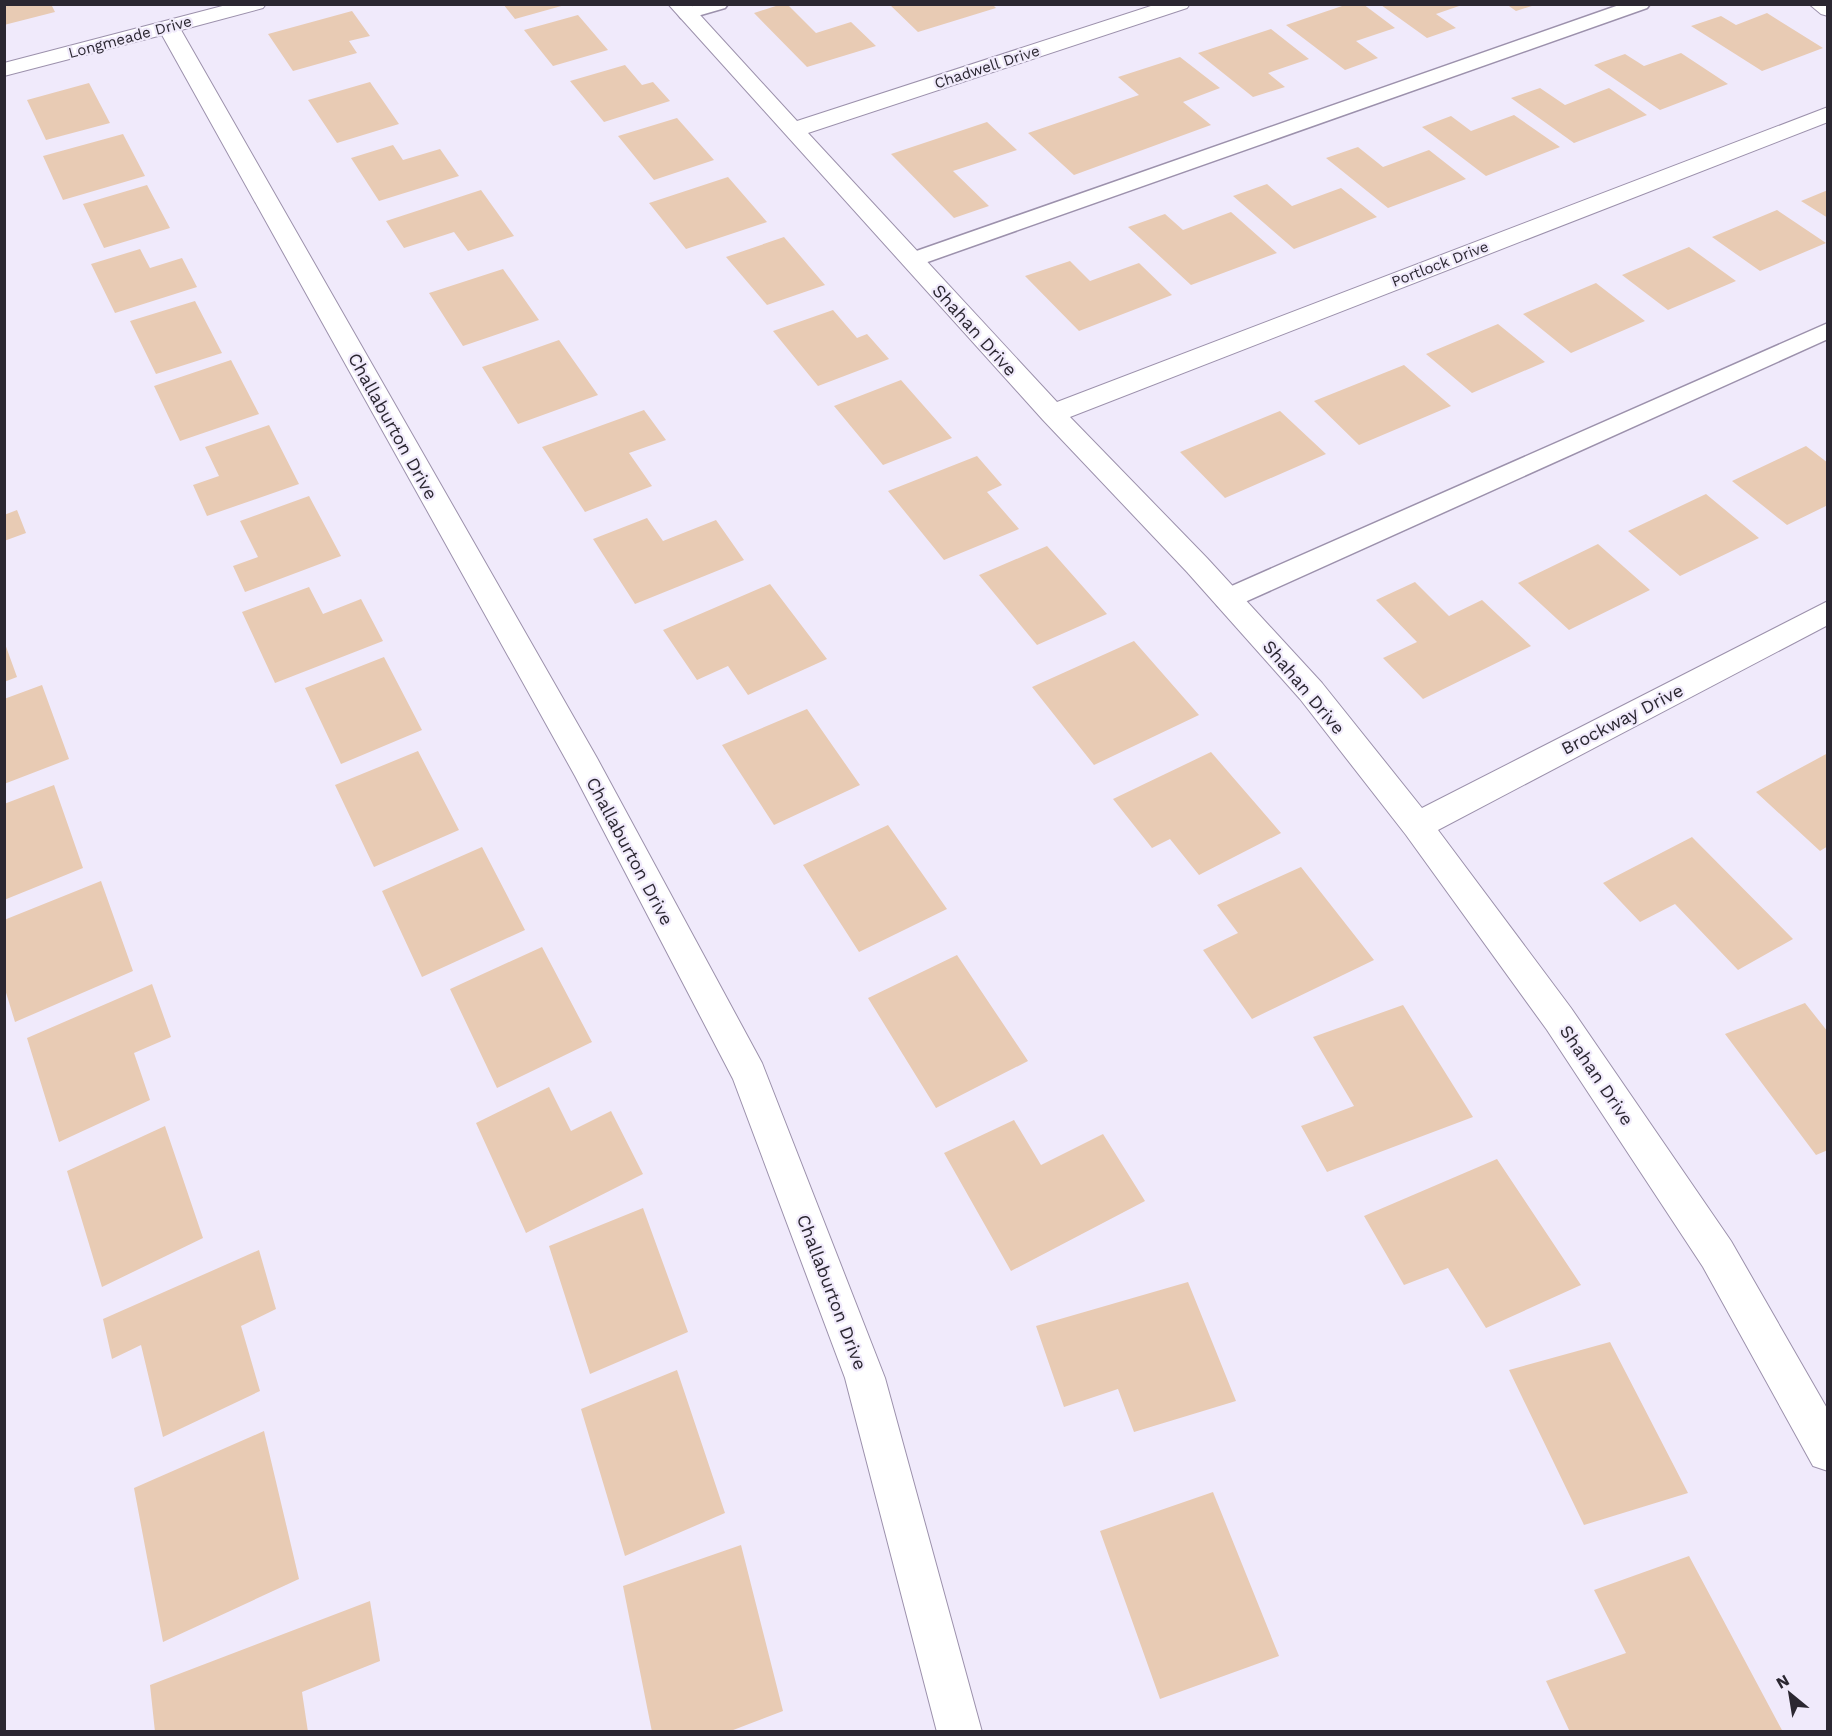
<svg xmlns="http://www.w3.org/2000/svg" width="1832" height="1736" viewBox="0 0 1832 1736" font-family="'Work Sans',sans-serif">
  <rect width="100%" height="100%" fill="#f0eafb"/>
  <path fill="#e8cbb4" d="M4 4H51L55 12 4 25Z
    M503 4H565V5L515 19Z
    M782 4H787L816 33 851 22 876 46 807 67 754 13Z
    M889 4H992L996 8 918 32Z
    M1348 4H1363L1395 28 1356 41 1378 58 1345 70 1286 25Z
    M1506 4H1535V5L1516 11Z
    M1381 5H1462L1436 14 1456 28 1427 38Z
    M352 11 370 36 349 41 357 53 293 71 268 34Z
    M1767 13 1823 48 1762 71 1691 26 1721 16 1736 25Z
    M578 15 608 50 553 66 524 30Z
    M1271 29 1309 59 1268 73 1285 87 1253 97 1198 53Z
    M1681 53 1728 84 1660 110 1594 65 1625 54 1644 66Z
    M1180 57 1220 88 1183 102 1211 125 1074 175 1028 133 1139 95 1118 77Z
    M625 65 642 85 653 82 670 101 604 122 570 81Z
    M370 82 399 124 337 143 308 100Z
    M89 83 110 123 46 140 27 100Z
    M1540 88 1565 105 1609 88 1647 115 1574 143 1511 98Z
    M1514 115 1560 147 1486 176 1422 127 1451 116 1471 131Z
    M677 118 714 160 654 180 618 136Z
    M987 122 1017 150 953 171 989 206 954 218 891 154Z
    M123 134 145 176 63 200 43 156Z
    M393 145 403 160 440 149 459 176 379 201 351 158Z
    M1358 147 1383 167 1429 150 1466 179 1388 208 1326 158Z
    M728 177 767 222 686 249 649 203Z
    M1267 184 1292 206 1341 188 1377 217 1294 249 1233 196Z
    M147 185 170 228 104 248 83 204Z
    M481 190 514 236 468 251 454 232 404 248 386 221Z
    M1828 190V218L1801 201Z
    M1777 210 1826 243 1760 271 1712 237Z
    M1231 212 1277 253 1191 285 1128 227 1165 214 1183 230Z
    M784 237 825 285 767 305 726 257Z
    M1689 247 1736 281 1668 310 1622 275Z
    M140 249 150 268 182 258 197 287 115 313 91 264Z
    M1070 261 1090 281 1139 263 1172 295 1079 331 1025 276Z
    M503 269 539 320 463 346 429 293Z
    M1596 283 1645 321 1571 353 1523 314Z
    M195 301 222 353 156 374 130 321Z
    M833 310 857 338 867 334 889 359 818 386 773 331Z
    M1498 324 1545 362 1472 393 1426 354Z
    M559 340 598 395 518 424 482 367Z
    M231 360 259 414 180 441 154 386Z
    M1404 365 1451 406 1359 445 1314 401Z
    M901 380 952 438 883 465 834 406Z
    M644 410 666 440 629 453 652 486 585 512 542 447Z
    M1280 411 1326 454 1225 498 1180 452Z
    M269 425 299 484 207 516 193 485 219 476 205 447Z
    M1806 446 1828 463V505L1787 525 1732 481Z
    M977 456 1002 485 987 492 1019 529 944 560 888 491Z
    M1706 494 1759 538 1680 576 1628 531Z
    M309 496 341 556 245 592 233 566 258 557 240 521Z
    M17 510 26 533 4 541V515Z
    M647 518 663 541 716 520 744 560 635 604 593 539Z
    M1598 544 1650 590 1569 630 1518 583Z
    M1047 546 1107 614 1037 645 979 575Z
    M1415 582 1449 616 1482 600 1531 646 1423 699 1383 658 1417 642 1376 600Z
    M770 584 827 659 748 695 728 666 697 680 663 630Z
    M309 587 323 614 361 599 383 641 275 683 242 612Z
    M4 641 17 677 4 682Z
    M1134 641 1199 715 1094 765 1032 687Z
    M384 657 422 730 341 764 305 688Z
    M42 685 69 759 4 784V699Z
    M807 709 860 785 774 825 722 745Z
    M418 751 459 830 374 867 335 785Z
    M1211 752 1281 833 1199 875 1170 839 1152 848 1113 799Z
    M1828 753V846L1820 851 1756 792Z
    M54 785 83 868 4 900V804Z
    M888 825 947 909 859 952 803 865Z
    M1692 837 1793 939 1738 970 1675 904 1640 922 1603 883Z
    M482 847 525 930 422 977 382 891Z
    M1301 867 1374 960 1252 1019 1203 950 1238 933 1217 905Z
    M101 881 133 971 15 1022 4 986V920Z
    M542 947 592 1042 497 1088 450 989Z
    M957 955 1028 1061 936 1108 868 998Z
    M152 984 171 1037 134 1053 150 1100 59 1142 27 1038Z
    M1805 1003 1828 1032V1150L1816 1155 1725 1034Z
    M1403 1005 1473 1117 1327 1172 1301 1126 1354 1106 1313 1037Z
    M549 1087 571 1131 611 1111 643 1174 526 1233 476 1123Z
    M1014 1120 1041 1165 1103 1134 1145 1201 1011 1271 944 1153Z
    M165 1126 203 1238 102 1287 67 1171Z
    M1497 1159 1581 1285 1486 1328 1448 1268 1404 1285 1364 1216Z
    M643 1208 688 1332 590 1374 549 1246Z
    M259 1250 276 1309 241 1326 260 1391 163 1437 141 1345 112 1359 103 1319Z
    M1188 1282 1236 1401 1134 1432 1118 1389 1064 1407 1036 1326Z
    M1610 1342 1688 1493 1584 1525 1509 1370Z
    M677 1370 725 1513 625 1556 581 1409Z
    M264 1431 299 1579 163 1642 134 1488Z
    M1213 1492 1279 1656 1160 1699 1100 1531Z
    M741 1545 783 1711 728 1732H652L623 1586Z
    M1689 1556 1783 1732H1570L1546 1681 1626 1653 1594 1590Z
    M370 1601 380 1661 302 1692 308 1732H155L150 1685Z"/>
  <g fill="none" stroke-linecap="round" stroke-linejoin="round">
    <g stroke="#9c91ac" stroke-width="3">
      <path id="lane" d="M699 4H728L725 8 687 19 681 18 678 14 681 10Z
        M1622 4H1650L1647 8 919 265 912 267 905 265 901 260 905 255Z
        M1828 323V339L1236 606 1227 608 1218 606 1214 599 1218 592Z"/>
    </g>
    <g stroke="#9c91ac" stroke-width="2">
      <path id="street" d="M230 4H266L263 8 181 30 597 758 762 1063 885 1378 982 1732H937L845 1378 733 1079 575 776 162 35 4 76V63Z
        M668 4H690L797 121 1157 4H1190L1187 8 808 133 1057 402 1828 107V122L1070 417 1207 558 1322 683 1422 808 1828 601V625L1438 830 1571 1008 1731 1241 1828 1410V1471L1813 1466 1703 1267 1547 1030 1406 835 1300 699 1187 572 1043 420Z
        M1809 4H1828V16L1821 14Z"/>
    </g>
    <use href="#lane" fill="#fff" fill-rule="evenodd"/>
    <use href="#street" fill="#fff" fill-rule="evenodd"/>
  </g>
  <g text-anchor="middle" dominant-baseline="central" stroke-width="4.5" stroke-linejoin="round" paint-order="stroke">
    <g font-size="15" fill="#2b2731" stroke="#f0eafb">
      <text transform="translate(130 37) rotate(-15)">Longmeade Drive</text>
      <text transform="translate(987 67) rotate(-18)">Chadwell Drive</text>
      <text transform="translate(1440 264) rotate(-21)">Portlock Drive</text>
    </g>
    <g font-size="18" fill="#2b2731" stroke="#f0eafb">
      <text transform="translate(975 330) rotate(48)">Shahan Drive</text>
      <text transform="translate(393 426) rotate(61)">Challaburton Drive</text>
      <text transform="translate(1304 687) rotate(50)">Shahan Drive</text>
      <text transform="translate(1622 719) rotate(-27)">Brockway Drive</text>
      <text transform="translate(630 851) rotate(62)">Challaburton Drive</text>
      <text transform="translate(1597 1075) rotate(56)">Shahan Drive</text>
      <text transform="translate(832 1292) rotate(69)">Challaburton Drive</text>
    </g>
  </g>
  <rect width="1832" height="1736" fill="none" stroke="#2b2731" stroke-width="12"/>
  <g transform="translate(1790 1694) rotate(330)" stroke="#f0eafb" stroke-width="4.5" paint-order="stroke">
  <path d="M0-4.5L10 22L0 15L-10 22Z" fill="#2b2731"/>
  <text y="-9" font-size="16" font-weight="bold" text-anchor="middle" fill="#2b2731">N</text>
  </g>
</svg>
